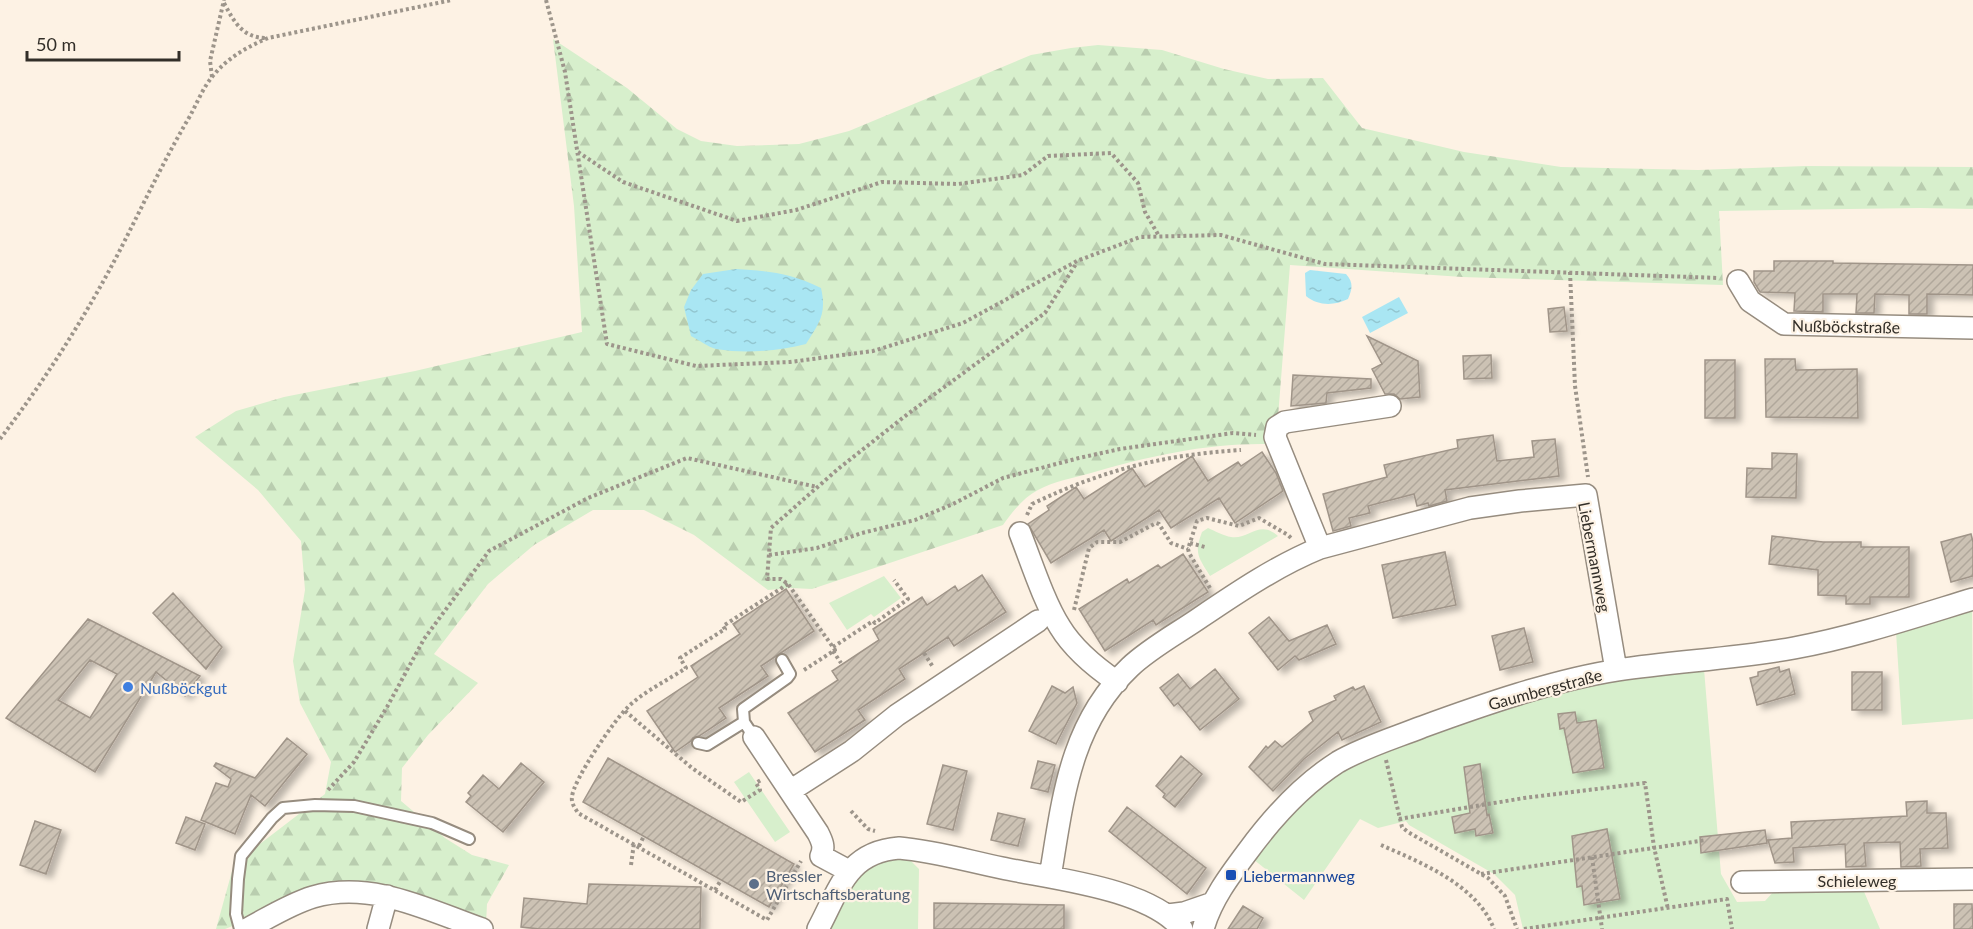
<svg xmlns="http://www.w3.org/2000/svg" width="1973" height="929" viewBox="0 0 1973 929" font-family="Lato,sans-serif">
  <defs>
    <pattern id="forest-firs" width="22" height="20" patternUnits="userSpaceOnUse" patternTransform="scale(1.5)"><rect width="22" height="20" fill="#d7efcc"/><path d="M5 1l3.5 6h-7zM16 11l3.5 6h-7z" fill="#b9cdaf"/></pattern>
    <pattern id="water-ripples" width="26" height="14" patternUnits="userSpaceOnUse" patternTransform="scale(1.5)"><rect width="26" height="14" fill="#a9e6f3"/><path d="M2 4q2-2 4 0t4 0M15 11q2-2 4 0t4 0" fill="none" stroke="#92c6d0"/></pattern>
    <pattern id="building-hatch" width="6" height="6" patternUnits="userSpaceOnUse" patternTransform="scale(1.5)"><rect width="6" height="6" fill="#ccc2b4"/><path d="M-1 1l2-2M0 6l6-6M5 7l2-2" fill="none" stroke="#b0a79b"/></pattern>
    <filter id="shadow"><feDropShadow dx="6" dy="4" stdDeviation="3" flood-color="#0004"/></filter>
  </defs>
  <rect width="100%" height="100%" fill="#fdf2e4"/>
  <path fill="#d7efcc" d="M1208 528C1215 531 1224 536 1231 537 1249 540 1259 519 1278 536L1210 576C1198 557 1194 553 1202 532Z
    M884 576 901 598 874 617 871 614 847 630 829 603Z
    M1972 609 1973 719 1902 725 1896 632Z
    M1704 669 1721 874 1737 902 1765 901 1775 890 1862 887 1880 929H1523L1515 895 1494 874 1409 825 1406 821 1378 828 1360 819 1304 900 1253 859 1278 827 1313 793 1345 769 1388 749 1439 730 1543 698 1617 680Z
    M749 772 790 832 775 842 734 782Z
    M894 856 909 859 919 869 918 929H827L849 887 864 869Z"/>
  <path fill="url(#forest-firs)" d="M553 39 627 88 677 129 701 141 737 146 799 144 849 131 1031 55 1071 48 1098 45 1162 50 1224 69 1268 79 1323 78 1362 128 1464 152 1561 167 1698 170 1806 166 1973 167V209L1920 208 1719 211 1723 285 1462 277 1290 265 1278 417 1268 444C1207 443 1149 456 1091 473 1074 478 1054 481 1038 490 1023 498 1013 511 1003 525L812 589 791 588 768 590 694 535 644 510H593L534 545 488 584 434 654 478 683 428 735 402 768 401 801 445 838 472 855 509 865 487 904 486 924 392 893 309 896 225 929H216L234 864 325 794 331 762 300 703 293 661 305 590 301 541 258 490 195 437 236 411 284 397 415 371 582 332 574 206Z"/>
  <path fill="url(#water-ripples)" d="M736 269C770 271 790 273 821 288 827 314 819 323 806 344 777 351 746 354 716 349 708 347 699 340 691 336L684 307 691 290 703 274Z
    M1310 270 1346 274C1354 283 1352 289 1348 299 1334 306 1318 306 1306 296L1305 273Z
    M1399 297 1408 313 1370 333 1362 317Z"/>
  <path fill="url(#building-hatch)" stroke="#a09589" stroke-width="1.5" fill-rule="evenodd" filter="url(#shadow)" d="M1774 261H1833V263L1973 265V295L1927 294V314H1909V295L1875 294 1874 313H1856L1857 294H1823V312L1794 311 1795 293 1760 292 1754 282V271H1774Z
    M1564 307 1567 331 1550 332 1548 309Z
    M1367 336 1418 361 1420 397 1400 399 1394 394H1385L1372 369 1382 364Z
    M1491 355 1492 378 1464 379 1463 356Z
    M1765 359H1795L1796 370 1857 369 1858 418 1766 417Z
    M1705 360H1735V418H1705Z
    M1293 375 1371 379V388L1327 393 1326 403 1291 406Z
    M1493 435 1497 461 1534 457 1532 441 1555 439 1559 476 1445 490 1447 501 1429 506 1428 503 1417 506 1414 494 1368 506 1370 513 1349 518 1351 526 1333 531 1323 494 1387 477 1384 465 1458 448 1457 440Z
    M1262 452 1276 473 1283 491 1235 523 1219 498 1171 528 1159 510 1111 541 1104 530 1051 563 1028 524 1049 510 1047 506 1076 487 1084 499 1132 468 1145 487 1192 456 1208 481 1238 462 1241 466Z
    M1772 453 1797 454 1796 498 1746 497 1747 468 1772 469Z
    M1971 534 1973 542V576L1951 582 1941 542Z
    M1772 536 1823 542H1861V547H1909V597H1870V604H1846V596L1818 595V570L1769 564Z
    M1445 552 1456 605 1393 618 1382 565Z
    M1183 554 1208 592 1156 625 1153 620 1105 651 1079 609 1127 579 1129 583 1158 565 1161 568Z
    M982 575 1006 612 954 646 948 637 899 669 905 679 858 710 865 720 815 752 788 713 838 680 832 671 879 640 873 629 922 597 927 605 955 586 958 591Z
    M786 589 814 631 761 666 768 676 719 708 726 718 699 736 693 738 691 741 675 752 647 711 698 677 691 666 740 634 733 624Z
    M173 593 222 647 206 669 153 613Z
    M1269 617 1289 641 1327 625 1336 644 1299 660 1295 656 1278 670 1249 633Z
    M88 619 200 676 185 696 156 672 95 772 6 718ZM90 660 117 674 90 718 58 700Z
    M1524 628 1533 662 1500 670 1492 636Z
    M1779 667 1780 672 1789 669 1795 694 1757 705 1750 678 1758 676V672Z
    M1215 669 1239 699 1200 730 1178 703 1174 706 1160 688 1178 674 1190 689Z
    M1852 672H1882V710H1852Z
    M1052 686 1065 693 1073 687 1077 703 1056 744 1029 731Z
    M1364 686 1381 722 1342 740 1338 732 1304 759 1273 791 1249 767 1266 746 1268 748 1275 741 1282 747 1313 721 1309 712 1336 700 1334 696 1353 687 1355 690Z
    M1575 712 1577 723 1596 720 1604 768 1573 773 1564 728 1560 729 1558 714Z
    M287 738 307 754 265 806 251 795 235 834 201 820 216 783 228 787 231 779 214 766 216 763 255 778Z
    M1181 756 1202 774 1175 807 1163 797 1165 794 1156 786Z
    M608 758 794 864 769 907 583 802Z
    M1038 761 1055 765 1048 792 1031 788Z
    M521 763 544 782 503 832 466 802 471 796 468 793 483 775 499 789Z
    M1480 764 1487 815 1489 814 1493 833 1476 836 1475 829 1455 833 1452 817 1470 813 1464 767Z
    M943 765 967 771 953 830 927 824Z
    M1927 801V813H1946L1948 848 1920 849 1921 866 1901 867 1900 842 1864 843 1866 866 1846 867 1845 844 1793 848 1794 862 1775 863 1768 840 1792 838 1791 822 1907 816 1906 802Z
    M1127 807 1206 868 1187 894 1109 831Z
    M998 813 1025 819 1018 846 991 840Z
    M186 817 205 824 195 850 176 843Z
    M35 821 61 830 46 874 20 865Z
    M1607 829 1620 899 1584 905 1582 886 1577 887 1572 836Z
    M1765 830 1767 843 1701 853 1700 837Z
    M589 884 701 887 700 929H540L521 927 524 898 587 904Z
    M934 903 1064 905V929H934Z
    M1954 904H1972L1973 929H1954Z
    M1243 906 1263 918 1257 929H1228Z"/>
  <g fill="none" stroke-linecap="round" stroke-linejoin="round">
    <g stroke="#968c7f" stroke-width="14">
      <path id="lane" d="M754 737 744 722 743 709 787 678 790 674 782 660
        M698 743 707 745 744 722
        M240 929 236 914 238 879 241 856 272 818 283 808 315 805 354 806 432 823 469 839"/>
    </g>
    <g stroke="#968c7f" stroke-width="24">
      <path id="street" d="M1738 281 1750 301 1784 324 1973 328
        M1020 533C1031 561 1044 602 1060 627 1074 650 1095 667 1117 682
        M1320 548 1275 437 1277 427 1285 422 1390 406
        M754 737 818 833C822 841 825 847 821 856L849 871
        M790 791 852 751 897 715 1038 621
        M1050 877C1063 800 1069 725 1130 667 1150 648 1178 633 1201 617 1238 592 1278 565 1320 548L1470 508 1520 501 1586 495 1616 670
        M1742 882 1973 879
        M1168 915 1184 913 1213 903
        M247 929C268 918 290 904 313 897 371 880 428 910 482 929
        M378 929 387 896
        M818 929C839 890 847 852 899 848 934 851 968 861 1002 868 1053 879 1148 888 1182 929
        M1203 929C1211 900 1230 875 1248 851 1273 817 1302 785 1338 762 1364 747 1394 738 1422 727 1482 705 1554 680 1618 670 1676 661 1735 659 1794 648 1854 637 1914 617 1973 599"/>
    </g>
    <path stroke="#9d958b" stroke-width="4" stroke-dasharray="3 3" stroke-linecap="butt" d="M546 0 565 72 607 344 696 366 790 362 873 351 963 323 1077 261 1140 237 1221 235 1325 264 1719 278
      M224 3C234 22 243 38 266 38
      M212 77 210 61 224 0
      M578 152 623 182 737 221 796 210 882 182 958 184 1023 175 1048 156 1111 153 1138 183 1145 212 1159 236
      M1570 272 1575 386 1588 477
      M0 439C45 380 86 316 120 250 143 205 164 160 190 116 197 103 203 88 212 77 227 58 247 47 268 38L452 0
      M1027 515 1032 504C1103 470 1162 455 1241 450
      M1190 543 1205 547
      M769 555 817 548 862 533 915 520 953 504 1003 478 1079 458 1120 449 1233 433 1256 435
      M788 584 723 626 725 629 680 658 686 668C668 680 643 692 628 707 615 719 573 780 572 797 571 803 575 808 578 813L767 920 801 861
      M1210 588 1189 553 1188 549 1197 521 1207 518 1239 526 1259 518 1288 535 1293 540
      M1074 610 1089 548 1097 542H1120L1156 523 1159 524 1171 543 1188 549
      M833 647 873 621 875 623 908 599 894 580
      M833 651 841 663
      M924 653 933 667
      M804 670 835 650 788 584 781 579H767L771 528 838 469 909 413 1045 313 1076 264
      M625 711 692 768 741 802 760 790 756 783 761 780
      M1386 760 1402 827 1408 832 1488 878 1505 896 1517 929
      M328 790 354 762 387 707 424 639 489 551 588 498 687 458 817 487
      M851 811 868 829 875 831
      M1399 819 1524 798 1645 783 1654 847 1668 909
      M1381 845C1422 863 1477 885 1494 929
      M639 846 644 836
      M1592 857 1602 929
      M631 865 634 843
      M1481 874 1706 840
      M715 890 721 880
      M1524 929 1727 899 1732 929"/>
    <use href="#lane" stroke="#fff" stroke-width="10"/>
    <use href="#street" stroke="#fff" stroke-width="21"/>
  </g>
  <circle fill="#3f7fe0" stroke="#fdf2e4" stroke-width="2" cx="128" cy="687" r="6"/>
  <rect fill="#1a4fb4" stroke="#fdf2e4" stroke-width="2" x="1225" y="869" width="12" height="12" rx="3"/>
  <circle fill="#5c6f8a" stroke="#fdf2e4" stroke-width="2" cx="754" cy="884" r="6"/>
  <g text-anchor="middle" dominant-baseline="central" stroke-width="4.5" stroke-linejoin="round" paint-order="stroke">
    <g font-size="16" fill="#322e28" stroke="#fdf2e4">
      <text transform="translate(1846 326) rotate(1)">Nußböckstraße</text>
      <text transform="translate(1595 557) rotate(79)">Liebermannweg</text>
      <text transform="translate(1545 689) rotate(-15)">Gaumbergstraße</text>
      <text x="1857" y="880">Schieleweg</text>
    </g>
    <g font-size="16" fill="#366cbe" stroke="#fdf2e4" text-anchor="start">
      <text x="140" y="687">Nußböckgut</text>
    </g>
    <g font-size="16" fill="#4e5e75" stroke="#fdf2e4" text-anchor="start">
      <text x="766" y="875">Bressler<tspan x="766" dy="18">Wirtschaftsberatung</tspan></text>
    </g>
    <g font-size="16" fill="#164399" stroke="#fdf2e4" text-anchor="start">
      <text x="1243" y="875">Liebermannweg</text>
    </g>
  </g>
  <path d="M27 51v9h152v-9" fill="none" stroke="#322e28" stroke-width="3"/>
  <text x="36" y="51" font-size="18" fill="#322e28" stroke="#fdf2e4" stroke-width="4.5" paint-order="stroke">50 m</text>
</svg>
